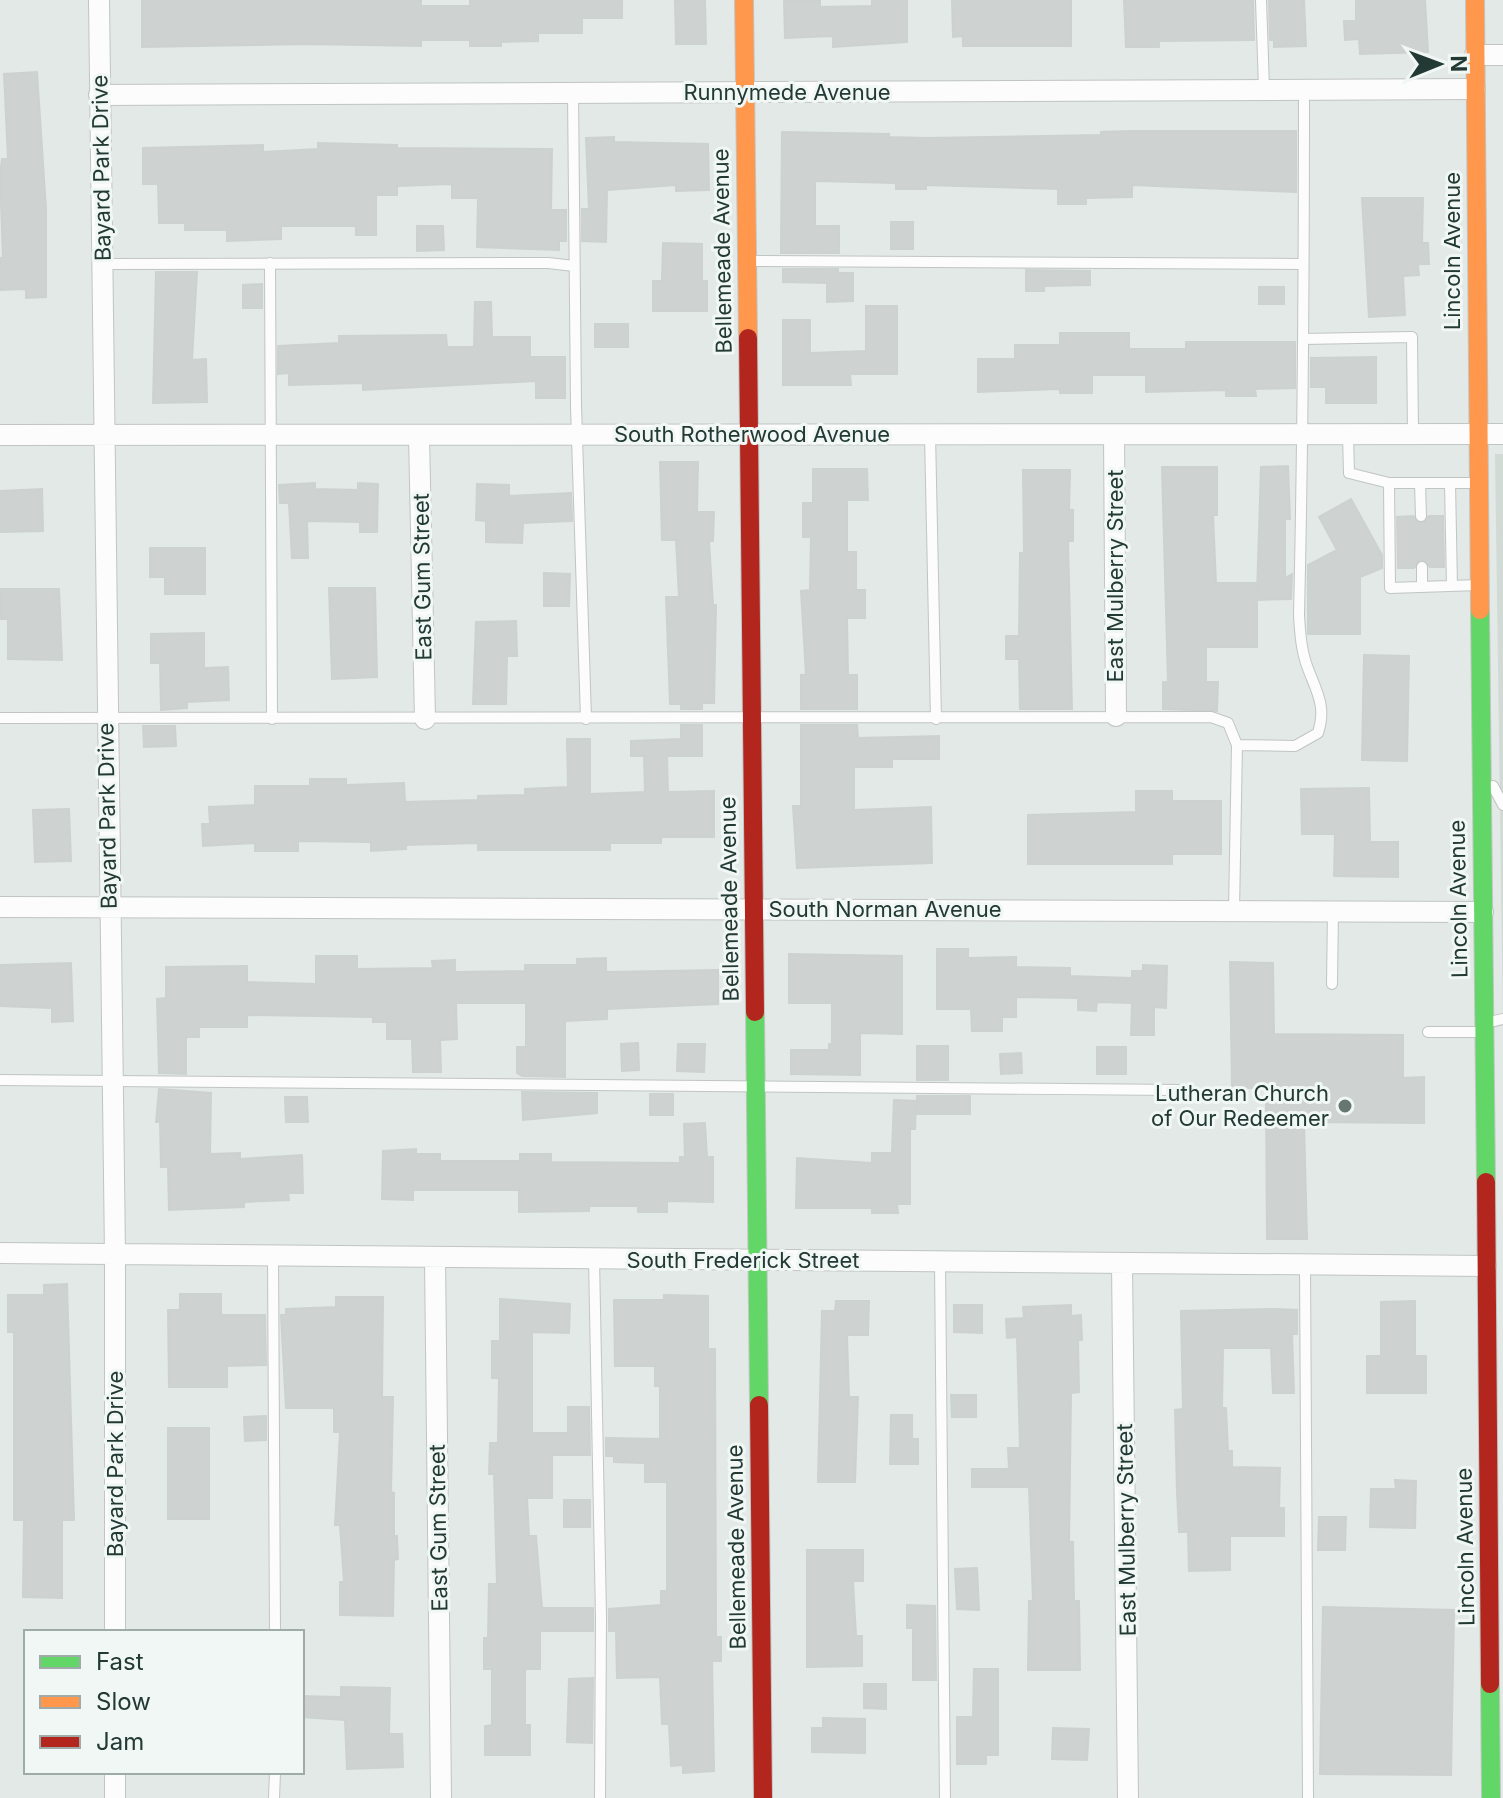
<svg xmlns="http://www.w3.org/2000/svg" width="1503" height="1798" viewBox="0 0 1503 1798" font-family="Inter,sans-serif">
  <rect width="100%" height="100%" fill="#e3e9e6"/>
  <path fill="#d2dad6" d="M1495 454H1503V1025Z"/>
  <path fill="#ced2d1" stroke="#ccd2cf" stroke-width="2" d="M142 0H421V6H470V0H622V18H582V33H538V41L501 42V46H470V40H421V46L305 44 142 47Z
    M675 0H705L706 44H676Z
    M820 0V7L872 6V0H907V42L833 47V36L785 38 784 1Z
    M952 0H1071V46H963V36L953 37Z
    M1124 0H1253L1254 40 1159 41V47H1126Z
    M1269 0H1304L1306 46 1274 47V40H1270Z
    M1356 0H1425L1428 52 1360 54 1359 39 1345 40 1344 21H1356Z
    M37 72 46 209V297L26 298V289L0 290V258H3L0 175 2 159H8L4 74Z
    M1130 131H1296V192L1132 185V197L1086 198V204H1058V189L926 185V189H896V183L815 181V226H839V253H781L782 132 889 134V137L926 138 1101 135V132Z
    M614 137V142L708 144 709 190 676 191V185L607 190 606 242 582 241V209H589L586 138Z
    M318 143 397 145V148L552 149 551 210H566V241H559V250L477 247 478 198H452V184L397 186V195H376V235H356V226H281V239L227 241V230H185V223H159L158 184H143V148L263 145V152L318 149Z
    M1362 198H1423L1422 243H1428L1429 264H1418L1419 275 1403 276 1405 315 1369 317Z
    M891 222H913V249H891Z
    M417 226H443L444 250 417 251Z
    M663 243 702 244V281H707V311H653V281H662Z
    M783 269H838V273H853V301L827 302V283L783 282Z
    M1026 270 1090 271V285L1044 286V291H1026Z
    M156 272H197L192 360 206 359 207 402 153 403Z
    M262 284V308H243V285Z
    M1259 287H1284V304H1259Z
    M475 302H491L492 337H530V357H565V398H536V381L363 390V383L289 385V373L278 374V346L339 343V336L446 335 447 347H474Z
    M866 306H897V374H850L851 385H783V320H810V353L866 351Z
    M595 324H628V347H595Z
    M1060 333H1129V349H1186V342H1295V388L1255 389 1256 396H1226V390L1146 392V375H1092V393H1060V389L978 392V359H1015V345H1060Z
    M1376 357V403H1326V387H1311V358Z
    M660 462H698L697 512H714L713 541H709L713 605H716L714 703H702V709H681V704H670L666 597H679L676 540H662Z
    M1288 466 1290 519H1285V578L1292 574 1291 599 1257 600V647H1206V682H1218L1217 711 1163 709V682H1168L1162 467H1217V515H1213L1216 583H1257V594L1261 467Z
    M813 469H867L868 500H847V552H856V590H865V618H847L848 675H857V709H801V675H806L801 591 810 590 811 537H803V503H813Z
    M1023 470H1070L1069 510H1073V541H1068L1072 709H1020L1019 659H1006V636H1019L1020 553H1024Z
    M315 483V489L358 490V483L378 484 377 532H360V522L307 521 308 558H292L289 503H280L279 485Z
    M477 484 509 485V496L571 493 572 521 523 523 522 543 486 542V521L476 520Z
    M42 489 43 531 0 532V491Z
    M1351 499 1382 555V568L1360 577V634H1308V565L1337 550 1319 517Z
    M1413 516 1420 524 1429 516H1443L1444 567H1430L1421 559 1414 568H1398L1397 517Z
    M150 548H205V594H165V577H150Z
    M544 573 570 574 569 606H544Z
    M329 588H375L377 677 332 679Z
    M0 589H59L62 660 8 659V619H1Z
    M516 621 517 656H507L506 704H473L476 622Z
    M204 633V668L228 667 229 700 187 702V708L161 710 160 663H151V634Z
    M1364 655 1409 656 1407 761 1362 760Z
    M681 725H702V756H667L668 792 714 791V837H661V843H610V850H478V843L406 845V849L371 851V842L298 841V851H255V843L203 846 202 824H210L209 807 255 805V786H310V779H346V785L404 783 405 802 478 800V796L525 795V789L568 787 567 739H590V794L645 792 644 756H631V741L681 739Z
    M801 725H857L858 738 939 736V759H892V767H854V810L931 807 932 863 797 868 793 806H801Z
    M143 726H175L176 746 144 747Z
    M1369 788 1370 842H1398V877L1334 876 1335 834H1302L1301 789Z
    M1136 791H1172V801H1221V854H1172V864H1028V815L1136 812Z
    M69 809 71 861 35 862 33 810Z
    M937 949H968V958L1016 957V967L1070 968V976L1132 978V971H1143V965L1167 966 1166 1008 1154 1007V1035H1131L1132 1003 1097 1002 1096 1011 1078 1010V998L1016 997V1017H1002V1031H972L971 1009H937Z
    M789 954 902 956V1034L860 1033V1075L791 1074V1050H829V1044H832V1003H789Z
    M316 956H357V969L433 968 432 961 455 960V972L525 971V965H577V959L606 958V972L718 970V1004L607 1009V1019L565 1021V1077L522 1076 517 1073V1047H526V1003H456L457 1039 440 1040 441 1072H413L412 1039H387V1022H373V1017L247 1015V1027H199V1037H186V1074L159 1073 157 999 166 998V967L247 966V982L316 984Z
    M1230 962 1273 963 1274 1034 1403 1035V1078L1424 1077V1123L1304 1122 1307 1239H1267L1266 1089 1232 1087Z
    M71 963 73 1021 52 1022V1008L0 1006V965Z
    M638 1043 639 1070 622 1071 621 1044Z
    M678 1044H705L704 1072 677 1071Z
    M917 1046H948V1080H917Z
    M1097 1047H1126V1074H1097Z
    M1021 1053 1022 1073 1001 1074 1000 1054Z
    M159 1089 211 1093 210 1154 240 1153V1159L302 1155 303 1193H288L289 1200 244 1202V1207L169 1210 168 1167H161L160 1122H156Z
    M522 1092 597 1093V1113L523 1120Z
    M650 1094H673V1115H650Z
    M917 1096H970V1114H917Z
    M285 1097H307L308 1122H286Z
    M894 1100 916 1101 915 1129H910V1204H897L898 1213H872V1208H796L797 1158 872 1163V1153H892Z
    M705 1123 707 1157H713V1202L667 1201V1212H638V1206H589V1211L519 1212V1190H413V1200L382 1199 383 1151 416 1149V1154H440V1161H520V1154H551V1162L680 1163V1157H685L684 1124Z
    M67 1284 74 1520H62V1598L23 1597 24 1520H14V1332H8V1295H44V1285Z
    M180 1294H221V1315H265L266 1365 227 1366V1387H169L168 1310H180Z
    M664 1295 708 1296V1349H715L716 1637H721V1661H712L714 1771 683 1773V1765L671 1766 669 1724H662L660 1677 617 1678 616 1631H609V1609L661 1605V1591H667V1482H645V1463L614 1462V1456H606V1438L660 1439V1386H655V1366H615L614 1300H664Z
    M336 1297H383L382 1397H393L391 1492 394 1493V1536H397L398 1559 394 1560 393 1616 340 1615V1582H344L340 1525H335L340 1432H334V1408H286L281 1315H286V1309L336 1307Z
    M500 1299 570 1304 569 1333 532 1332V1433H568V1407H589L590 1455H552V1498H527L529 1536H536L542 1608H593V1631H540V1669H525V1725H530V1755H485V1726L492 1725V1669H484V1638H488L489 1584H497L494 1474H489L490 1443H498L499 1378H492V1341H500Z
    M836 1301H869L868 1335H847L849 1397H858L855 1482H818L822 1311H835Z
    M1415 1301V1356H1426V1393H1367V1356H1381V1302Z
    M954 1305H982V1333L954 1332Z
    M1071 1305V1316L1081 1315 1082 1340H1078L1079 1392 1071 1393 1069 1542H1073L1074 1601H1079L1080 1670H1028L1029 1601H1033L1029 1487H972V1469H1009L1008 1448H1020L1017 1337 1007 1338 1006 1319 1024 1318 1023 1307Z
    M1275 1309 1297 1310V1334H1292L1294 1393H1273L1271 1348H1223L1222 1408H1226L1228 1451H1232V1467L1280 1468 1279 1508H1284V1536H1230V1570L1189 1571 1188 1532H1179L1177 1492 1175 1410 1183 1409 1181 1311Z
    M951 1395H976V1417H952Z
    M891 1415H912V1439H918V1464H890Z
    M266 1416V1440L245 1441 244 1417Z
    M168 1428H209V1519H168Z
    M1395 1480 1416 1481 1415 1528 1370 1527 1371 1489H1396Z
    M564 1500H590V1527H564Z
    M1319 1517H1346L1345 1550H1318Z
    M807 1550H863V1581H853L856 1636H862V1666L807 1667Z
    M977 1568 979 1610 957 1609 955 1569Z
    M907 1605 935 1606 936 1680H913V1628H907Z
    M1323 1607 1454 1610 1451 1775 1320 1774Z
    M974 1669H998V1755H986V1764H957V1717H973Z
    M593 1678 592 1743 567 1742 569 1679Z
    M864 1684H886V1709L864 1708Z
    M341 1687 390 1688 389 1734H402L403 1767 347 1769 345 1720 302 1717V1696L341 1697Z
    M823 1718 865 1719V1753L812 1752V1728H823Z
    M1053 1728 1089 1729 1087 1760 1052 1759Z"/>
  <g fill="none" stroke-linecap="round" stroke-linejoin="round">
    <g stroke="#c0c5c3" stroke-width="12">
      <path id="lane" d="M1261 0 1264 88
        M573 92 576 406 586 719
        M751 261 1301 264
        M270 263 272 719
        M103 264 548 263 574 266
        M1303 339 1412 337 1413 434
        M930 434 936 719
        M1348 435 1349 473 1389 483H1476
        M1389 483 1390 588 1479 585
        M1450 483 1452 586
        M1420 484 1421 516
        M1422 567V587
        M0 718 1211 717 1228 723 1237 745 1234 911
        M1237 745 1295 746 1318 733C1327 706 1316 691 1307 666 1301 649 1300 632 1299 615 1303 440 1304 264 1304 89
        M1493 786 1503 805
        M1332 984 1333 911
        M1485 1023 1503 1019
        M1428 1032H1482
        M0 1080 1178 1090
        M273 1255 275 1632
        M594 1259 601 1617 600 1798
        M940 1262 945 1798
        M1305 1265 1308 1798
        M274 1798 275 1772"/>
    </g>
    <g stroke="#c0c5c3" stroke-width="22">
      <path id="street" d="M99 0 115 1254V1632
        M1475 55H1503
        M99 95 1475 89
        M0 435 1503 434
        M419 435 425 719
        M1114 435 1116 716
        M0 907 1483 912
        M0 1253 1486 1266
        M435 1257 441 1798
        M1122 1263 1128 1798
        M115 1772V1798"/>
    </g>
    <g stroke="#c0c6c3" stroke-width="20">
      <path id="fast" d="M1480 610 1486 1182
        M755 1012 759 1405
        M1490 1684 1491 1798"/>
    </g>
    <g stroke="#c0c6c3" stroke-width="20">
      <path id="slow" d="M744 0 748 338
        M1475 0 1480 610"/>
    </g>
    <g stroke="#c0c6c3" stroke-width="20">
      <path id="jam" d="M748 338 755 1012
        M1486 1182 1490 1684
        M759 1405 763 1798"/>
    </g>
    <use href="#lane" stroke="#fbfcfb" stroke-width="10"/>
    <use href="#street" stroke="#fbfcfb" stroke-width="20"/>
    <use href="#fast" stroke="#63d668" stroke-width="18"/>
    <use href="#slow" stroke="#ff974d" stroke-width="18"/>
    <use href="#jam" stroke="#b3261e" stroke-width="18"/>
  </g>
  <circle fill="#667772" stroke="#f1f7f5" stroke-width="3" cx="1345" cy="1106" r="8"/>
  <g text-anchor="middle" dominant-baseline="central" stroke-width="6" stroke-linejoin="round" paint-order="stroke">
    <g font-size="22" fill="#233a34" stroke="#f1f7f5">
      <text x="787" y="92">Runnymede Avenue</text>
      <text transform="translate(101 168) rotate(-91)">Bayard Park Drive</text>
      <text transform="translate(722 251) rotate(-91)">Bellemeade Avenue</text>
      <text transform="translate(1452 251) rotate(-90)">Lincoln Avenue</text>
      <text x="752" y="434">South Rotherwood Avenue</text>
      <text transform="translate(1115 576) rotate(-90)">East Mulberry Street</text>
      <text transform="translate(422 577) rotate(-91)">East Gum Street</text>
      <text transform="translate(107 816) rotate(-91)">Bayard Park Drive</text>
      <text transform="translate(729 899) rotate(-91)">Bellemeade Avenue</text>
      <text transform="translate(1458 899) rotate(-91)">Lincoln Avenue</text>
      <text x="885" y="909">South Norman Avenue</text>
      <text x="743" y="1260">South Frederick Street</text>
      <text transform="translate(115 1464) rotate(-90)">Bayard Park Drive</text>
      <text transform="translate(438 1528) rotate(-91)">East Gum Street</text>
      <text transform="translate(1126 1530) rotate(-91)">East Mulberry Street</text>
      <text transform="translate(736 1547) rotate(-91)">Bellemeade Avenue</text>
      <text transform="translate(1465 1547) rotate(-91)">Lincoln Avenue</text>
    </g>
    <g font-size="22" fill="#233a34" stroke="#f1f7f5" text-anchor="end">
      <text x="1329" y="1093">Lutheran Church<tspan x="1329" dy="25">of Our Redeemer</tspan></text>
    </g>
  </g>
  <rect x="24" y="1630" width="280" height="144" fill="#f1f7f5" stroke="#9faba8" stroke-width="2"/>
  <rect x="40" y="1656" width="40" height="12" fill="#63d668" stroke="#9faba8" stroke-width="2"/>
  <text x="96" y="1670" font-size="24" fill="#233a34">Fast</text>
  <rect x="40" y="1696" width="40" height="12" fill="#ff974d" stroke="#9faba8" stroke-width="2"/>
  <text x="96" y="1710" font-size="24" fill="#233a34">Slow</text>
  <rect x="40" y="1736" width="40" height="12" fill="#b3261e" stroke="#9faba8" stroke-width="2"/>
  <text x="96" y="1750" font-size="24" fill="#233a34">Jam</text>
  <g transform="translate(1439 64) rotate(89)" stroke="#f1f7f5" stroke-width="6" paint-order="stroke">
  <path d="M0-6L14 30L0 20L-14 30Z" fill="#233a34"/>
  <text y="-12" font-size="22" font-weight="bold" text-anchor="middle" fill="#233a34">N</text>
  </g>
</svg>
